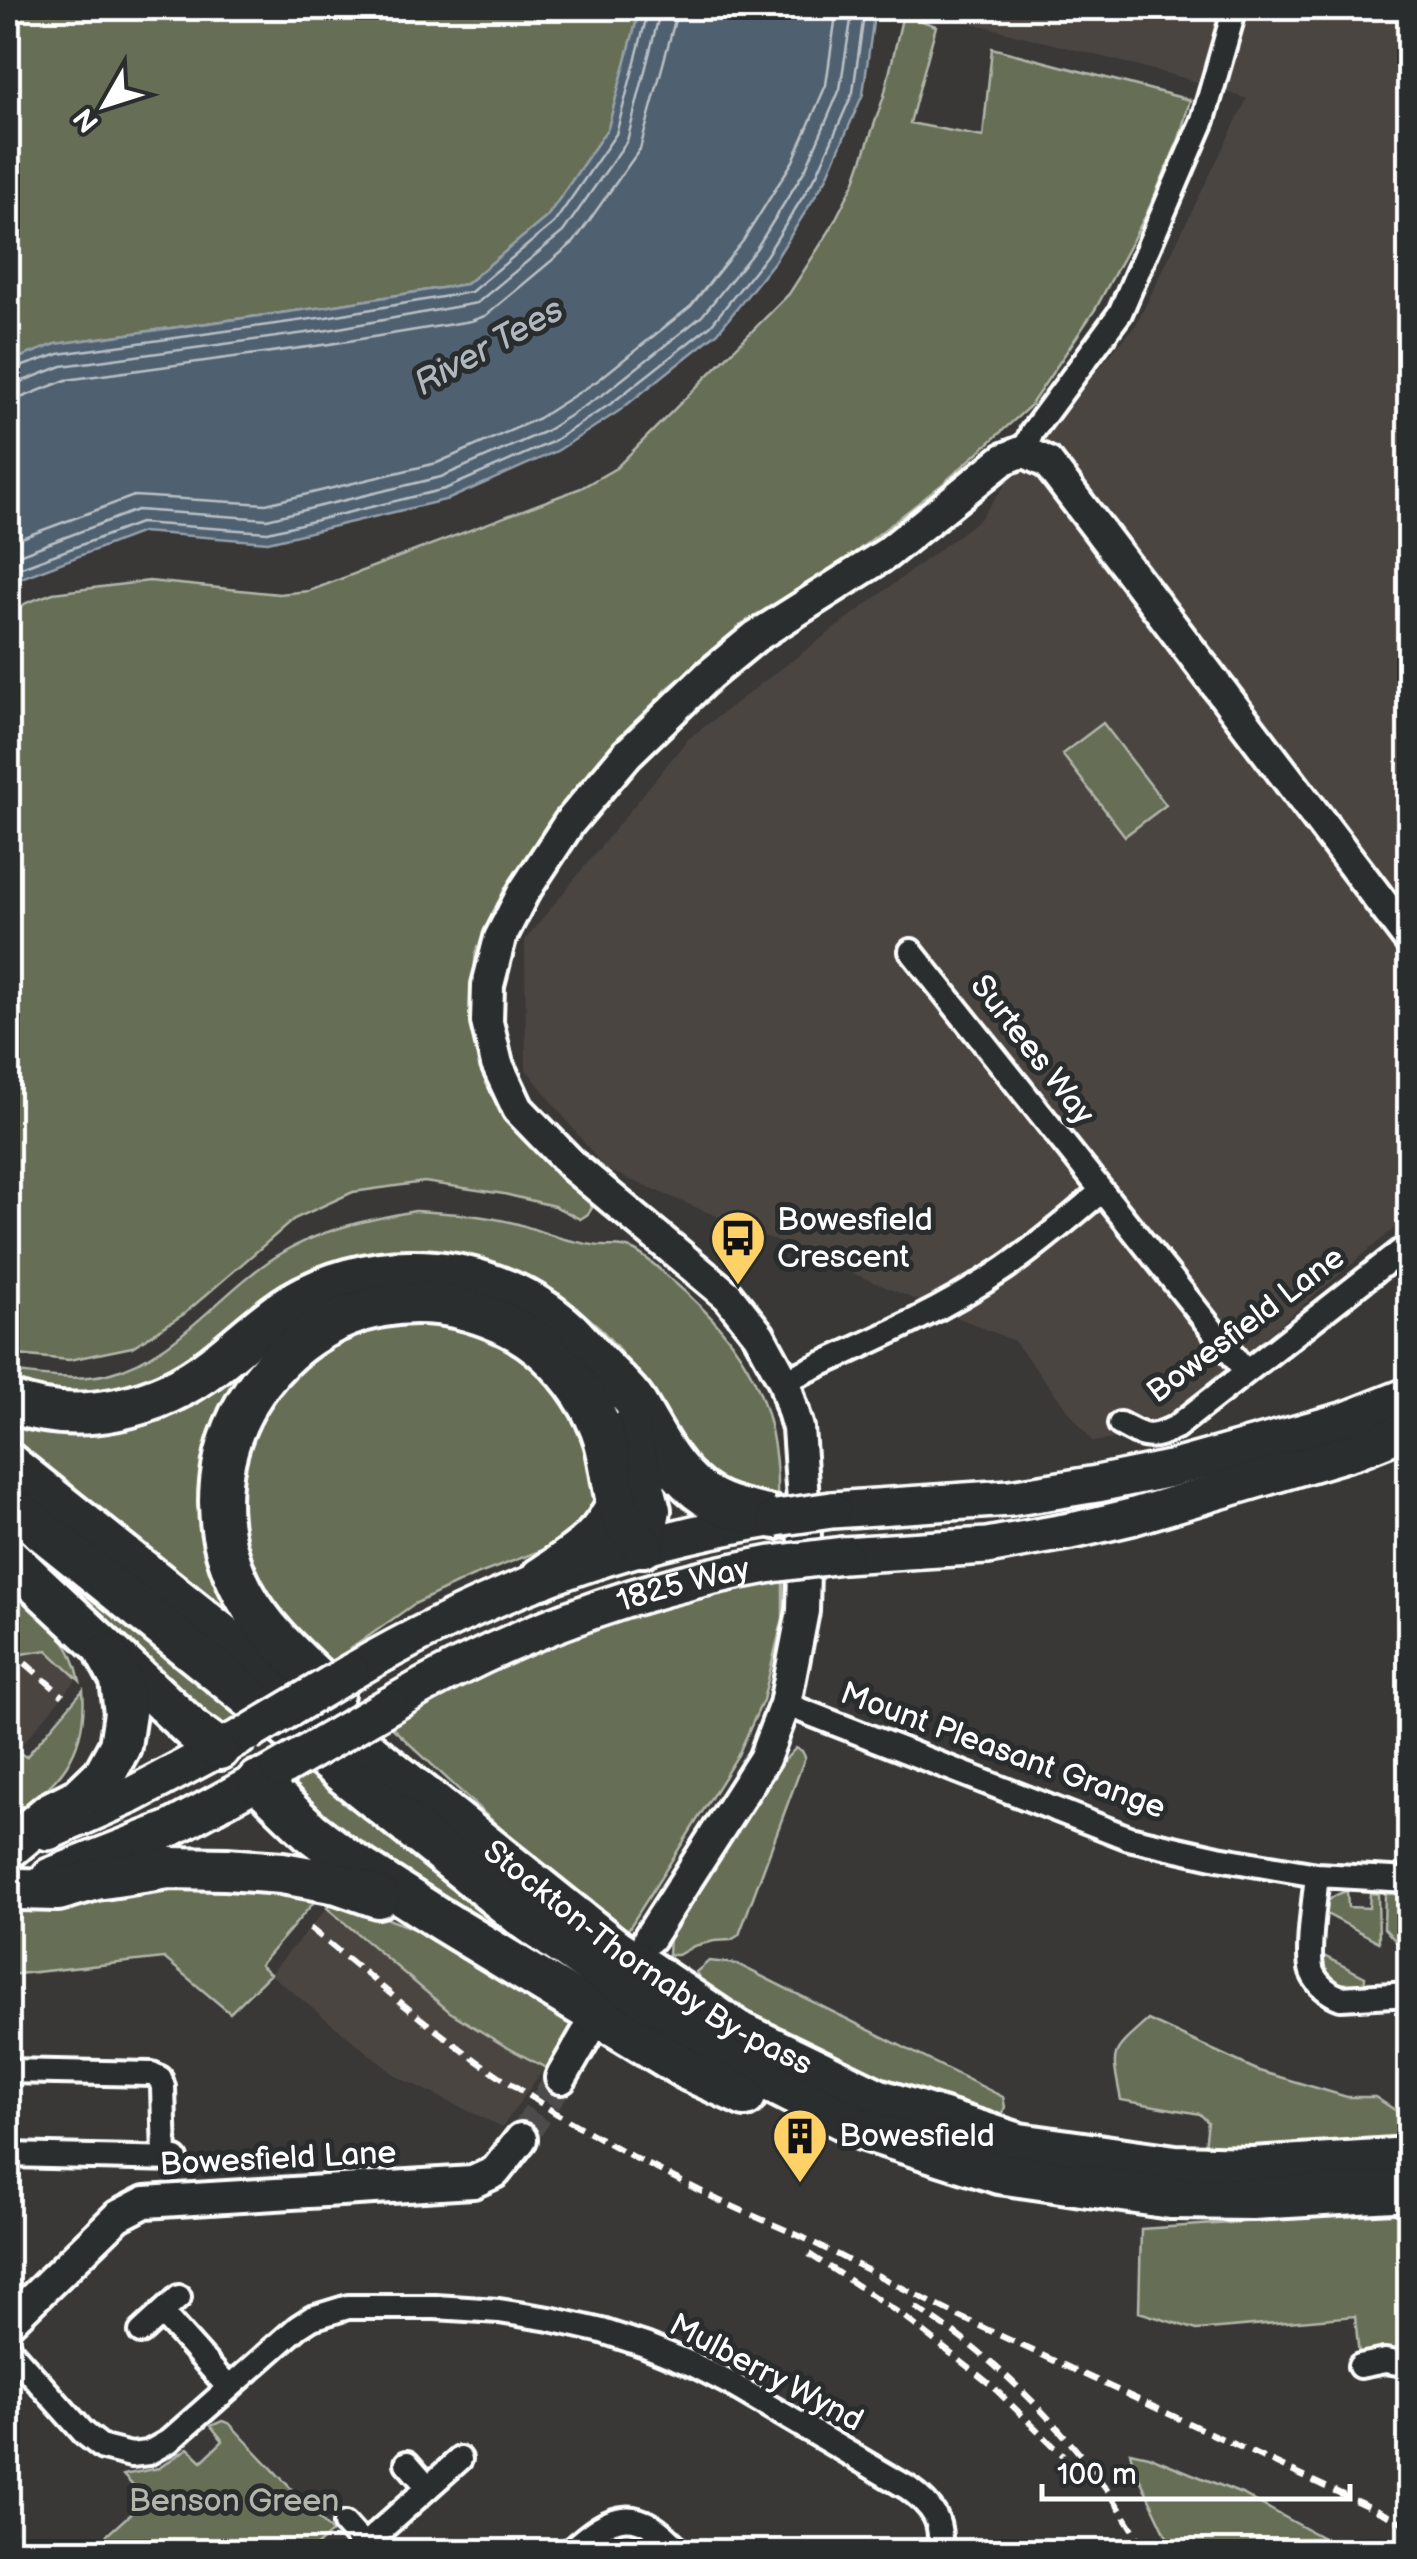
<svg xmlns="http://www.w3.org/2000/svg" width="1417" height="2559" viewBox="0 0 1417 2559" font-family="'Balsamiq Sans',sans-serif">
  <rect width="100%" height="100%" fill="#393837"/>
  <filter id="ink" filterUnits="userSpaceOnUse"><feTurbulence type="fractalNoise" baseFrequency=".01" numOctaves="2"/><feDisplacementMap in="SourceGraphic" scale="20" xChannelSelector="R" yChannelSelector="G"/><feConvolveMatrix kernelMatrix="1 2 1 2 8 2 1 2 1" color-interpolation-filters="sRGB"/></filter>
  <g filter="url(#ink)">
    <path fill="#4b4542" d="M914 8H1409V1216L1201 1391 1137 1435 1093 1442 1014 1341 605 1169 526 1069 525 940 688 739 980 519 1042 435 1136 325 1247 99 1188 79Z
      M8 1608 77 1679 13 1755 8 1750Z
      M336 1898 553 2056 502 2127 398 2077 270 1974Z"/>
    <path fill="#666e54" stroke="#b2b6aa" stroke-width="2.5" d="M8 8H640L608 128 547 217 466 284 324 307 56 344 8 362Z
      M903 14 936 26 910 123 983 137 992 48 1190 100 1179 139 1147 213 1096 308 1030 406 944 483 857 551 782 602 668 688 598 762 500 901 476 951 472 992 475 1044 494 1098 518 1131 588 1196 592 1208 588 1214 580 1219 554 1206 504 1194 424 1182 353 1192 294 1219 184 1314 132 1347 69 1360 8 1354V616L26 603 53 593 149 581 279 594 309 591 581 488 616 468 789 294 830 230 855 181 884 96Z
      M1103 723 1166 805 1125 836 1062 754Z
      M415 1211C448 1213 482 1215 514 1223 534 1228 552 1237 573 1241 583 1243 593 1246 603 1246 614 1247 623 1245 633 1250 648 1257 662 1272 675 1283 747 1344 780 1407 777 1502L714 1494 617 1347 598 1326 560 1294 521 1279 456 1264 183 1374 83 1400 8 1389V1372C40 1375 75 1382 107 1374 178 1356 218 1293 277 1256 320 1229 366 1220 415 1211Z
      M343 1299 538 1335 341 1308 208 1470 291 1670 8 1448V1414L42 1422 276 1338Z
      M455 1323 525 1354 568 1401 590 1448 599 1509 574 1538 471 1577 414 1604 325 1667 247 1573 233 1471 280 1375 363 1324Z
      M8 1522 242 1717 238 1719 240 1721 208 1737 8 1548Z
      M783 1577V1618L763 1700 738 1755 626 1933 580 1902 387 1723 493 1658 607 1616Z
      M8 1579C41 1612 70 1633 80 1681L47 1650 22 1654 8 1639Z
      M83 1690C88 1753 59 1786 8 1817V1757L17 1751 26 1757Z
      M796 1748 802 1751 805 1757 739 1935 731 1940 714 1941 694 1946 678 1955H668L670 1917 763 1783Z
      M308 1772 399 1846 405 1842 561 1964 566 1975 363 1854 279 1779Z
      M178 1876 321 1894 260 1965 270 1974 230 2013 164 1958 8 1975V1910L76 1891Z
      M1347 1891 1348 1907 1369 1908 1370 1893 1378 1894 1379 1942 1323 1912C1325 1900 1336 1894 1347 1891Z
      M1385 1894H1409V1957L1399 1956 1400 1946 1384 1928Z
      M336 1898 436 1938 575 2026 548 2069 503 2045 450 2012 327 1908Z
      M1318 1953 1365 1977 1364 1989C1334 1989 1324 1982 1318 1953Z
      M709 1961 737 1964 1003 2097 1005 2107 1001 2119 952 2110 813 2052 705 1988 696 1972Z
      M1148 2020 1259 2071 1347 2097H1375L1398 2112 1409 2113V2140L1221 2154 1205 2146 1208 2122 1200 2114 1121 2100C1111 2049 1109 2055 1148 2020Z
      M1409 2211V2365L1360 2366 1355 2316 1197 2330 1139 2312 1141 2229Z
      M222 2421 229 2423 332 2532 311 2551H89L146 2500 123 2475 159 2468 188 2448 202 2461 223 2441 211 2426Z
      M1130 2452 1148 2456 1244 2495 1347 2551H1174L1133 2464Z"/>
    <path fill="#4f6171" stroke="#95a0aa" stroke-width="2.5" d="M640 8H875L863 94 826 179 774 262 718 332 619 411 557 451 449 499 268 542 142 532 8 583V362L56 344 324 307 466 284 547 217 608 128Z"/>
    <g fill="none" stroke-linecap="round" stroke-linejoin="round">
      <path stroke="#b9c0c6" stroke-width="2.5" d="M8 371 59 354 326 317 471 292 554 223 616 134 649 8
        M8 384 18 383 62 366 328 330 477 303 563 232 627 141 661 8
        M8 399 23 397 66 380 330 344 471 321 485 316 574 242 640 149 675 20 676 8
        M8 543 134 496 266 504 437 463 539 418 597 381 691 306 743 241 793 161 826 85 837 8
        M8 559 137 510 267 519 441 477 546 431 605 393 702 316 756 249 806 168 840 89 853 8
        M8 572 140 523 268 532 445 489 552 442 612 403 711 325 766 256 817 174 853 92 865 8"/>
      <path stroke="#4d4c4b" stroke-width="30" stroke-dasharray="30 15" stroke-linecap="butt" d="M521 2139 561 2078"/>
      <g stroke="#fff" stroke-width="30">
        <path id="street" d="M1024 451 1032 432 1120 313 1203 120 1235 8
          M911 951 1246 1372
          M784 1381C859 1347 936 1315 1005 1268 1039 1245 1070 1217 1102 1191
          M1120 1424C1145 1438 1150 1440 1176 1427L1410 1244
          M785 1704 1129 1838 1218 1858 1317 1875 1410 1880
          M1317 1875C1315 1897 1306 1954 1312 1972 1317 1984 1329 1994 1341 1998L1410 1994
          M8 2071 152 2074 160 2078 163 2087 165 2159
          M8 2155 176 2159
          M162 2313 229 2388
          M141 2332 179 2297
          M8 2348 84 2433 103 2448 131 2455 148 2453 169 2441 298 2327 312 2318 348 2307H435L499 2311 550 2319 602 2331 645 2345 694 2365 731 2384 908 2488C932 2506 944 2520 939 2552
          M1360 2366 1385 2361 1410 2365
          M407 2463 428 2487
          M345 2524 370 2552
          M364 2545 460 2459
          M569 2552C614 2511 637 2504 681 2552"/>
      </g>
      <g stroke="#fff" stroke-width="38">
        <path id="secondary" d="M649 1938 764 1759 785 1704 803 1611 805 1529 798 1428 784 1381 759 1335 728 1296 574 1167 518 1109 497 1064 487 1022 488 985 500 938 523 893 569 823 627 754 709 675 755 637 886 554 1004 459 1024 451 1048 463 1410 940
          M561 2078 586 2035
          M8 2323 118 2216 145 2202 473 2182 495 2172 521 2139"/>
      </g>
      <g stroke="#fff" stroke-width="42">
        <g id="primary">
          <path d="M832 1510 1010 1498 1097 1484 1170 1469 1346 1420 1410 1395"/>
          <path d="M843 1555 987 1546 1076 1530 1131 1517 1357 1450 1410 1429"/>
          <path d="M351 1672C486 1594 616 1544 770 1519"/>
          <path id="s1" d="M390 1705C508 1635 637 1588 772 1564"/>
          <path d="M48 1832 132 1795 239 1738"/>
          <path d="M50 1876 170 1829 280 1769"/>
        </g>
      </g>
      <g stroke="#fff" stroke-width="48">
        <g id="highway">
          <path d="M8 1401C77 1428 158 1409 215 1364 241 1344 265 1320 293 1303 327 1283 370 1271 409 1271 467 1270 527 1292 569 1331 580 1342 590 1354 600 1365 612 1378 627 1390 636 1404 655 1435 669 1467 698 1490 720 1508 749 1512 776 1518"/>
          <path d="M629 1430 650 1510 643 1546"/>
          <path id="s2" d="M8 1463 615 1949 737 2031 877 2099 1019 2144 1175 2166 1253 2168 1410 2158"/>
          <path d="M8 1503 521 1916 722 2057 865 2130 999 2173 1171 2198 1252 2199 1410 2190"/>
          <path d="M8 1557 194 1731 219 1749"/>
          <path d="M541 1578C574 1555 604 1539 618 1500"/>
          <path d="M333 1694C301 1663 264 1632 243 1592 165 1444 298 1272 460 1308 492 1316 524 1330 548 1353 573 1376 595 1407 605 1441 612 1465 613 1501 625 1522 630 1530 637 1538 643 1546"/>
          <path d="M258 1781 311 1832 345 1858 443 1921 688 2070 745 2096"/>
          <path d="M11 1846 50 1813 80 1798 104 1775 120 1746 125 1713 121 1680 107 1654"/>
          <path d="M20 1889 58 1890 96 1879 169 1868 226 1869 282 1873 338 1883 378 1897"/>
        </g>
      </g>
      <use href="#street" stroke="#2a2d2e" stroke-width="22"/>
      <use href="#secondary" stroke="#2a2d2e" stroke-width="30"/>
      <use href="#primary" stroke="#2a2d2e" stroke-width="35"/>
      <use href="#highway" stroke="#2a2d2e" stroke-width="40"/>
      <path stroke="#fff" stroke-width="6" stroke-dasharray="15 8" stroke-linecap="butt" d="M8 1648 63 1696
        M310 1928 420 2018 477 2061 557 2114 633 2157 718 2200 802 2237 958 2316 1410 2526
        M809 2254 902 2315 991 2385 1063 2455
        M915 2307C1006 2362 1095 2458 1146 2552"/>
      <g stroke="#fff" stroke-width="42" stroke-linecap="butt">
        <path id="primary-bridge" d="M776 1518 832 1510
          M772 1564 843 1555
          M249 1733 351 1672
          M280 1769 390 1705"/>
      </g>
      <use href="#primary-bridge" stroke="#2a2d2e" stroke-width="35"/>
    </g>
  </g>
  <defs>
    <g id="bus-pin" transform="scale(2.875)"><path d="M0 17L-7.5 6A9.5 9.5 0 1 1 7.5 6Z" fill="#ffd166" stroke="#2a2d2e"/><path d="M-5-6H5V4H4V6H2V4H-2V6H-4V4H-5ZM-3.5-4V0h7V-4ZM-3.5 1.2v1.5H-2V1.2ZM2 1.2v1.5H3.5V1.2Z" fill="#111"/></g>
    <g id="building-pin" transform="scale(2.875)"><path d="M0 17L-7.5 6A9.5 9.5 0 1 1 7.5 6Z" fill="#ffd166" stroke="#2a2d2e"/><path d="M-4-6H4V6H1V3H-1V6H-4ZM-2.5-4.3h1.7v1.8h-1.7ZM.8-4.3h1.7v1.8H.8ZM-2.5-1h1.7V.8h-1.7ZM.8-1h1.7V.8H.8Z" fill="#111"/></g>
  </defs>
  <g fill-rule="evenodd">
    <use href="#bus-pin" x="738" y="1238"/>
    <use href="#building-pin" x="800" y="2136"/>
  </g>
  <g text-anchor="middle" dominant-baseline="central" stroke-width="10" stroke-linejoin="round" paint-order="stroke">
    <g font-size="32" fill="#fff" stroke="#2a2d2e">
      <text transform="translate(1032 1050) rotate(52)">Surtees Way</text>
      <text transform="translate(1246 1325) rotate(-37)">Bowesfield Lane</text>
      <text stroke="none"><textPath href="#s1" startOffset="318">1825 Way</textPath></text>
      <text transform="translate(1003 1751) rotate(20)">Mount Pleasant Grange</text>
      <text stroke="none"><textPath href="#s2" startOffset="810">Stockton-Thornaby By-pass</textPath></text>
      <text transform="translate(278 2159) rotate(-3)">Bowesfield Lane</text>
      <text transform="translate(766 2373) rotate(28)">Mulberry Wynd</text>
    </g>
    <g font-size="32" fill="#fff" stroke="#2a2d2e" text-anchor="start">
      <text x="777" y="1220">Bowesfield<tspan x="777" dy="37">Crescent</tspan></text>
      <text x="839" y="2136">Bowesfield</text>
    </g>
    <g font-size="32" fill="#b2b6aa" stroke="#2a2d2e">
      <text x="234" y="2501">Benson Green</text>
    </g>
    <g font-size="35" font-style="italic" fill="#b0b8bf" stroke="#2a2d2e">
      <text transform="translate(489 347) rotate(-29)">River Tees</text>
    </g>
  </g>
  <rect width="1417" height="2559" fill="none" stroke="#2a2d2e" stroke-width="40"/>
  <rect x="20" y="20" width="1377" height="2519" fill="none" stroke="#fff" stroke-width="4" filter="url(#ink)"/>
  <g transform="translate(105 105) rotate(231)" stroke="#2a2d2e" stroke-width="8" paint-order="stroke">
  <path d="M0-8L18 38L0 25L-18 38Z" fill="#ffffff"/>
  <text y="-15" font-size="28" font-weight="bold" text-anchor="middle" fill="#ffffff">N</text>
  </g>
  <path d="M1042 2484v15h308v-15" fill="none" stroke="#ffffff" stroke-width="5"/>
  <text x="1057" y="2484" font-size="30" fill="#ffffff" stroke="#2a2d2e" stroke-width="8" paint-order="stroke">100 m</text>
</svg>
